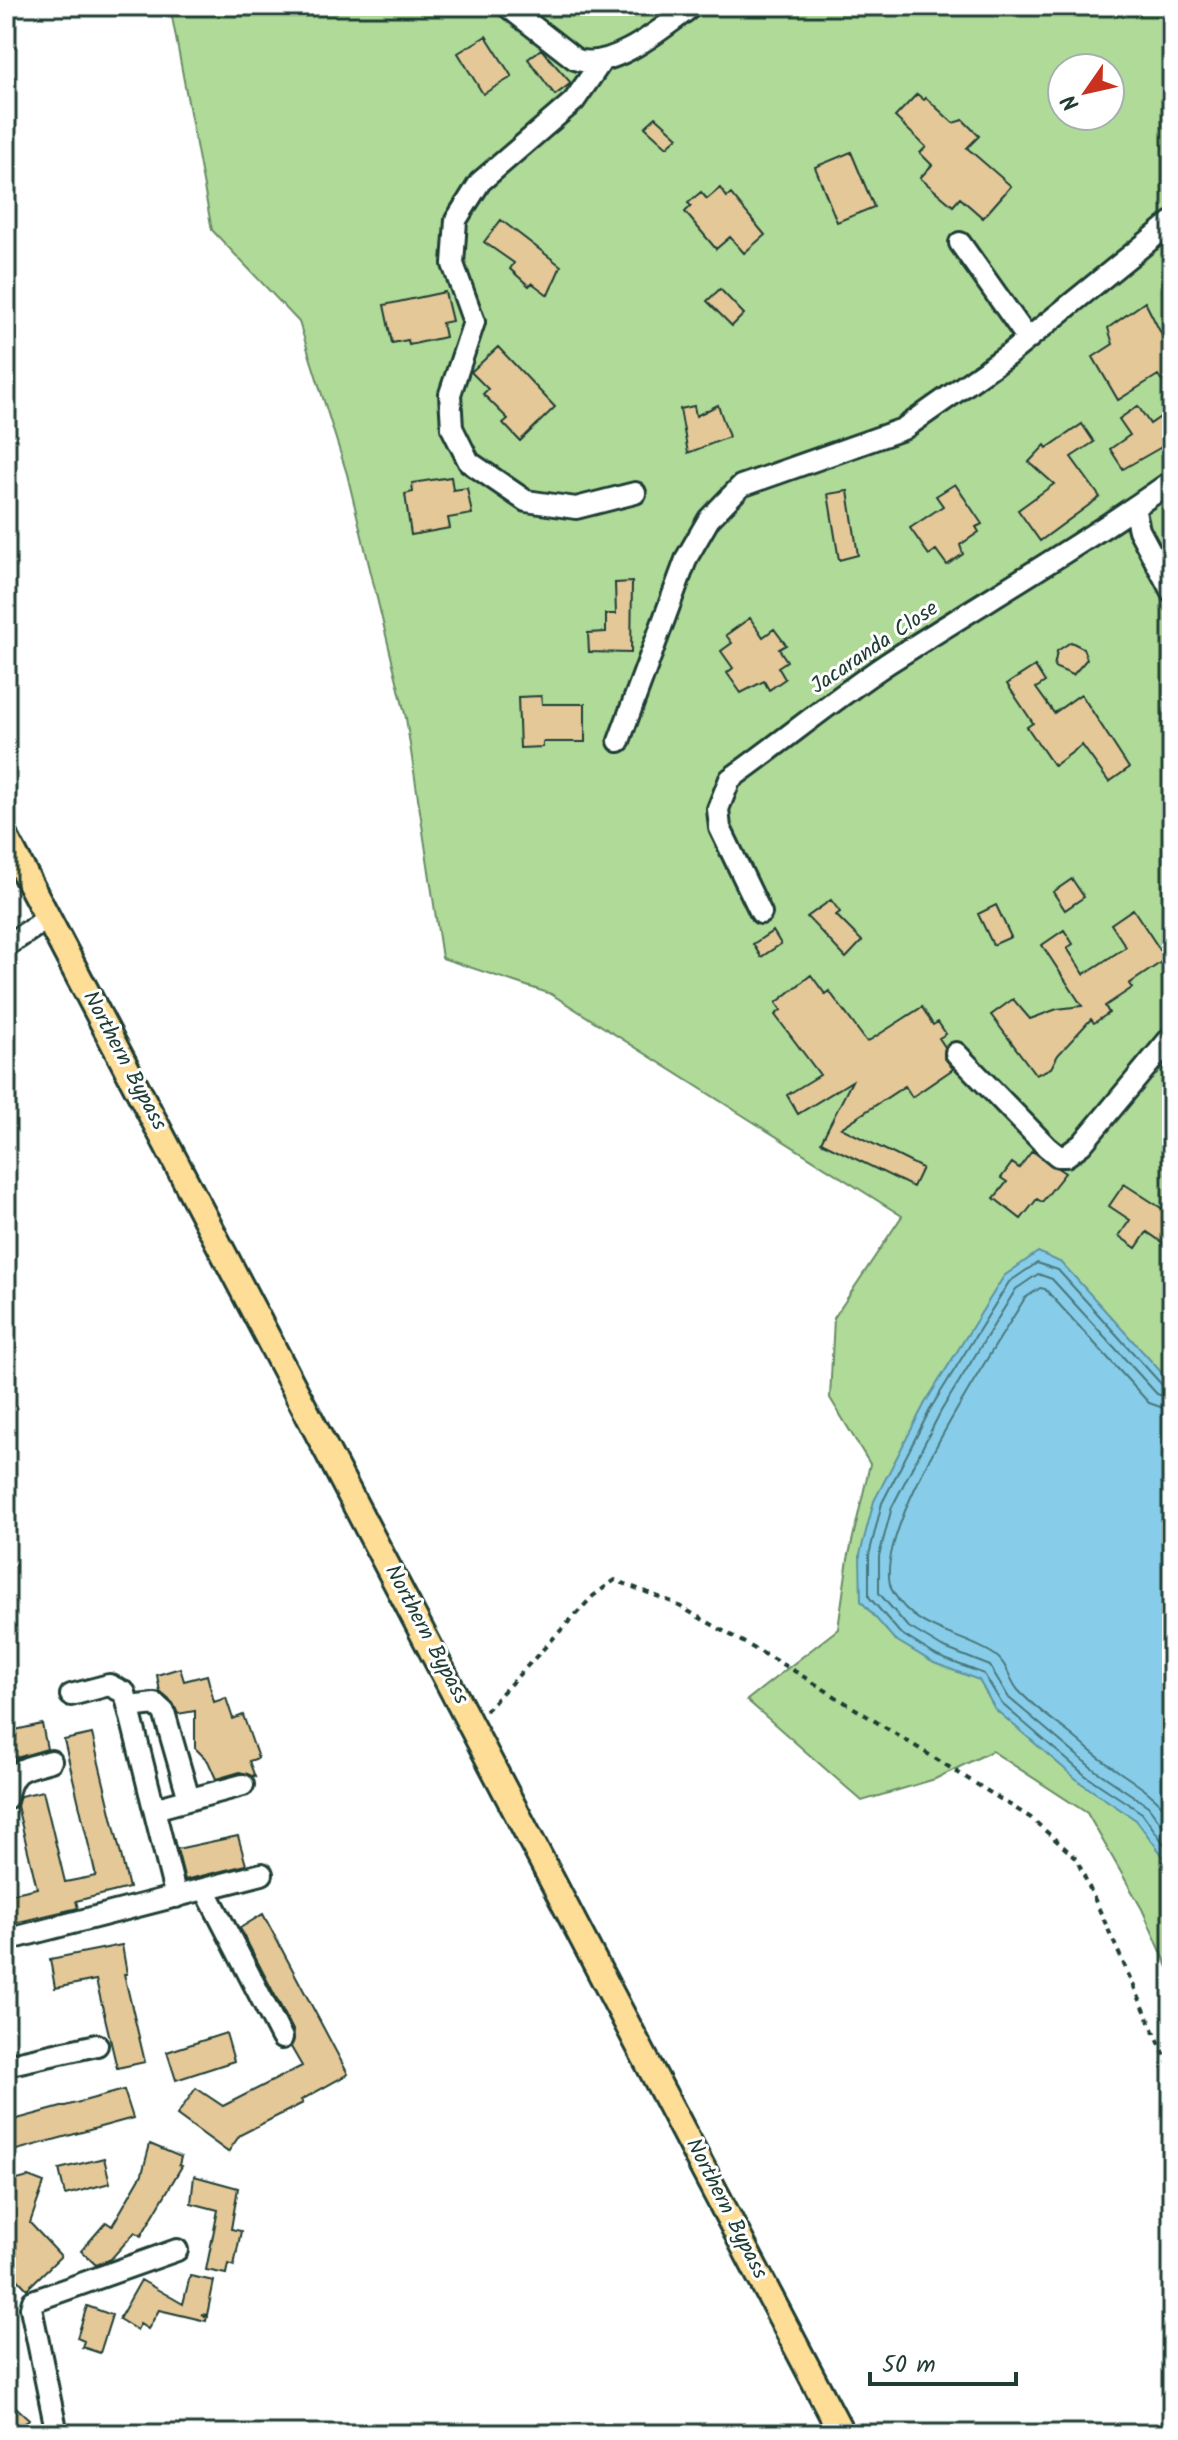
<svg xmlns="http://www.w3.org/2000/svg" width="1178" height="2440" viewBox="0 0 1178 2440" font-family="Kalam,sans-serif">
  <rect width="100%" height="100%" fill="#fff"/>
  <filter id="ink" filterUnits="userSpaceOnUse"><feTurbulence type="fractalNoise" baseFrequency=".0125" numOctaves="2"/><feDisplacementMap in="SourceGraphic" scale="16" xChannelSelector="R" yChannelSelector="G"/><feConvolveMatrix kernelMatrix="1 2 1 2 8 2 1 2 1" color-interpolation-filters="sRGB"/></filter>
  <g filter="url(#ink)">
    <path fill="#b0da98" stroke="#688c66" stroke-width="2" fill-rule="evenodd" d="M170 6H1172V1976L1142 1909 1087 1813 992 1751 935 1779 862 1801 747 1700 838 1629 848 1559 870 1464 830 1398 834 1318 902 1216 551 994 442 958 406 718 347 474 299 322 212 230ZM1062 68H1110V116H1062Z"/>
    <path fill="#87cde9" stroke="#5d93a1" stroke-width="2" d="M1038 1252 1062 1263 1172 1384V1868L1136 1820 1081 1783 995 1709 979 1680 934 1663 894 1639 861 1601 860 1554 874 1501 925 1403 1004 1276Z"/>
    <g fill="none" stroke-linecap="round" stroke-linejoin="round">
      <path stroke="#49777c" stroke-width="2" d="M1172 1389 1163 1386 1058 1270 1037 1263 1009 1282 932 1406 882 1503 869 1555V1597L900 1633 937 1656 984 1674 1002 1704 1086 1776 1142 1813 1172 1855
        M1172 1399 1157 1394 1052 1279 1038 1274 1016 1289 941 1411 892 1507 879 1556V1593L907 1626 942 1647 990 1666 1009 1698 1092 1768 1148 1806 1172 1838
        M1172 1411 1149 1403 1045 1289 1040 1288 1025 1298C996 1346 864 1542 893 1592 917 1633 960 1632 995 1655 1007 1663 1009 1679 1018 1690 1037 1711 1067 1729 1088 1749 1116 1773 1150 1787 1172 1817"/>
    </g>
    <path fill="#e4c898" stroke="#1f3d34" stroke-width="2" d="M486 36 512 77 483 94 458 53Z
      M541 49 571 83 555 95 528 59Z
      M917 94 924 100 926 98 953 123 963 120 979 136 967 148 1011 186 983 218 960 198 953 206 920 178 932 165 920 153 926 147 895 117Z
      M656 117 678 137 667 147 645 127Z
      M851 152 874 207 837 222 815 167Z
      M720 188 727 197 731 194 765 235 744 253 730 237 716 249 685 212 691 206 688 203 701 192 707 199Z
      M501 220 561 266 548 295 532 283 529 286 510 269 514 263 484 242Z
      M720 289 744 314 732 326 707 301Z
      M445 292 452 321 442 323 445 337 409 345 408 340 392 343 384 305Z
      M1145 302 1172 355V395L1158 375 1118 400 1093 357 1113 344 1108 328Z
      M498 347 555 407 520 441 503 423 508 419 483 394 488 389 471 372Z
      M718 405 729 437 688 453 680 409 694 406 696 416Z
      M1138 406 1150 424 1172 409V441L1123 469 1110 449 1130 435 1119 419Z
      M1082 424 1094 442 1071 457 1100 497 1040 541 1018 510 1054 484 1029 462 1045 445 1047 448Z
      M451 477 453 490 467 488 472 514 448 518 450 528 411 535 405 494 413 492 412 483Z
      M955 484 982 524 976 527 979 532 960 545 963 554 947 565 936 550 929 555 910 528 943 506 936 496Z
      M848 491 858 555 839 560 828 494Z
      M632 582 631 653 589 652 588 633 606 632V614H616L615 583Z
      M750 618 763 637 774 629 786 645 779 649 787 661 778 667 785 679 769 690 764 681 741 693 727 673 733 668 721 651 732 643 726 635Z
      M1071 642 1083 648 1087 659 1073 675 1054 667 1057 651Z
      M1035 666 1045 682 1036 688 1054 713 1081 694 1129 768 1109 782 1082 745 1054 766 1027 727 1033 723 1007 684Z
      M541 696 542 704H585V742H543V747L520 748 518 697Z
      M1072 879 1084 897 1065 910 1053 892Z
      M831 900 840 912 836 915 862 941 846 958 807 917Z
      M996 905 1011 937 993 945 978 914Z
      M1133 909 1166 959 1129 984 1132 988 1105 1006 1109 1013 1094 1023 1091 1019 1058 1055 1051 1068 1036 1075 991 1015 1013 999 1030 1019 1057 1009 1082 1006 1042 945 1064 930 1073 944 1067 948 1084 974 1126 947 1111 924Z
      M773 931 781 944 761 957 753 944Z
      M811 975 825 994 829 991 867 1042 922 1007 933 1025 938 1022 946 1034 939 1038 945 1047 944 1057 953 1069 912 1097 905 1086 841 1128 922 1168 913 1187 821 1142 852 1081 798 1114 787 1095 820 1075 775 1015 781 1010 776 1003Z
      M1032 1151 1065 1173 1042 1202 1037 1199 1021 1219 994 1198 1007 1182 1001 1178 1012 1163 1019 1168Z
      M1124 1184 1172 1215V1249L1147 1232 1136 1248 1119 1236 1130 1220 1109 1206Z
      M180 1668 184 1681 207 1675 214 1702 226 1698 233 1719 243 1715 258 1758 249 1761 255 1777 240 1772 216 1779 208 1761 195 1748V1711L178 1714 173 1703 160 1692 157 1675Z
      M42 1724 47 1749 6 1761V1732Z
      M92 1734 129 1888 76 1901 78 1908 6 1925V1895L37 1888 17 1806 20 1796 43 1791 65 1882 96 1876 64 1740Z
      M238 1836 246 1865 185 1880 177 1849Z
      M263 1914 348 2074 301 2100 303 2103 240 2135 228 2152 177 2115 196 2088 223 2106 302 2066 291 2047 294 2032 240 1928Z
      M122 1945 127 1974H124L145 2062 117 2068 96 1980 55 1988 50 1959Z
      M226 2033 234 2061 176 2080 167 2052Z
      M124 2090 133 2118 6 2153V2122Z
      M150 2144 181 2157 179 2165 182 2166 141 2236 135 2232 111 2259 96 2265 81 2251 106 2222 112 2226 142 2174Z
      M104 2158 110 2183 65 2195 59 2169Z
      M194 2176 238 2188 231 2229 241 2231 234 2266 228 2264 226 2274 206 2270 218 2210 191 2203Z
      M28 2177 44 2183 30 2223 61 2256 27 2289 6 2267V2194L10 2182Z
      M190 2276 214 2281 207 2315 201 2314 207 2317 206 2321 159 2310 148 2329 140 2324 137 2330 119 2319 141 2280 183 2304Z
      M87 2306 112 2315 100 2353 82 2347 84 2341 77 2338Z
      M6 2398 29 2419 16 2434H6Z"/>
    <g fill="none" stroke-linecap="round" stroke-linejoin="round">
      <g stroke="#1f3d34" stroke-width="26">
        <path id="minor" d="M507 6 575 59C610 73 664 27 692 6
          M601 62 574 101 480 182 456 220 453 264 474 322 450 394 452 428 469 462 526 501 576 508 635 493
          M960 243 1028 339
          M1134 508 1139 530 1172 592
          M619 741 687 557 709 519 741 486 903 429 1008 355 1172 222
          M761 913 720 828 718 809 730 779C783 741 834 699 888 663 983 602 1080 546 1172 481
          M6 946 48 918
          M956 1053 1047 1147 1058 1156H1066L1082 1144 1172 1036
          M71 1695 109 1685 125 1693 154 1809
          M129 1707 155 1704 164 1712 189 1799
          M6 1799C12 1767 23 1769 51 1761
          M205 1889 282 2038
          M176 1897 154 1809 243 1785
          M6 1940 262 1874
          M6 2065 97 2045
          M57 2434 31 2308 33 2301 177 2250"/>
      </g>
      <g stroke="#1f3d34" stroke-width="30">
        <path id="major" d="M6 838 842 2434"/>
      </g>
      <path stroke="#1f3d34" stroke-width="4" stroke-dasharray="6 6" stroke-linecap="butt" d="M485 1711 593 1596 615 1580 672 1602 796 1672 1031 1818 1076 1858 1172 2071"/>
      <use href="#minor" stroke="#fff" stroke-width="20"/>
      <use href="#major" stroke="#fedd96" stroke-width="24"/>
    </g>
  </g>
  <g text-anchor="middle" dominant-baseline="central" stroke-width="6" stroke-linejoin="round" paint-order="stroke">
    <g font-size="22" fill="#1f3d34" stroke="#fff">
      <text transform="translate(875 648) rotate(-34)">Jacaranda Close</text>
      <text transform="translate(124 1061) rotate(62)">Northern Bypass</text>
      <text transform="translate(426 1635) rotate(62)">Northern Bypass</text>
      <text transform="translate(726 2209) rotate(63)">Northern Bypass</text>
    </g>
  </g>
  <rect width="1178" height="2440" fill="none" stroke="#fff" stroke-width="32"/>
  <rect x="16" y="16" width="1146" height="2408" fill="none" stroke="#1f3d34" stroke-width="3" filter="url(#ink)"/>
  <g transform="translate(1086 92) rotate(236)"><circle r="38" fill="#ffffff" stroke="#a5b1ae" stroke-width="2"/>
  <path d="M0-6L14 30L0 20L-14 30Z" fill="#c8321e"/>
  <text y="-12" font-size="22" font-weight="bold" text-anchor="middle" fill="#1f3d34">N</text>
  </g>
  <path d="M870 2372v12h146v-12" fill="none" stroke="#1f3d34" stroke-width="4"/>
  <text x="882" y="2372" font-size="24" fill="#1f3d34" stroke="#ffffff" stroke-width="6" paint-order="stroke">50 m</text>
</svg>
